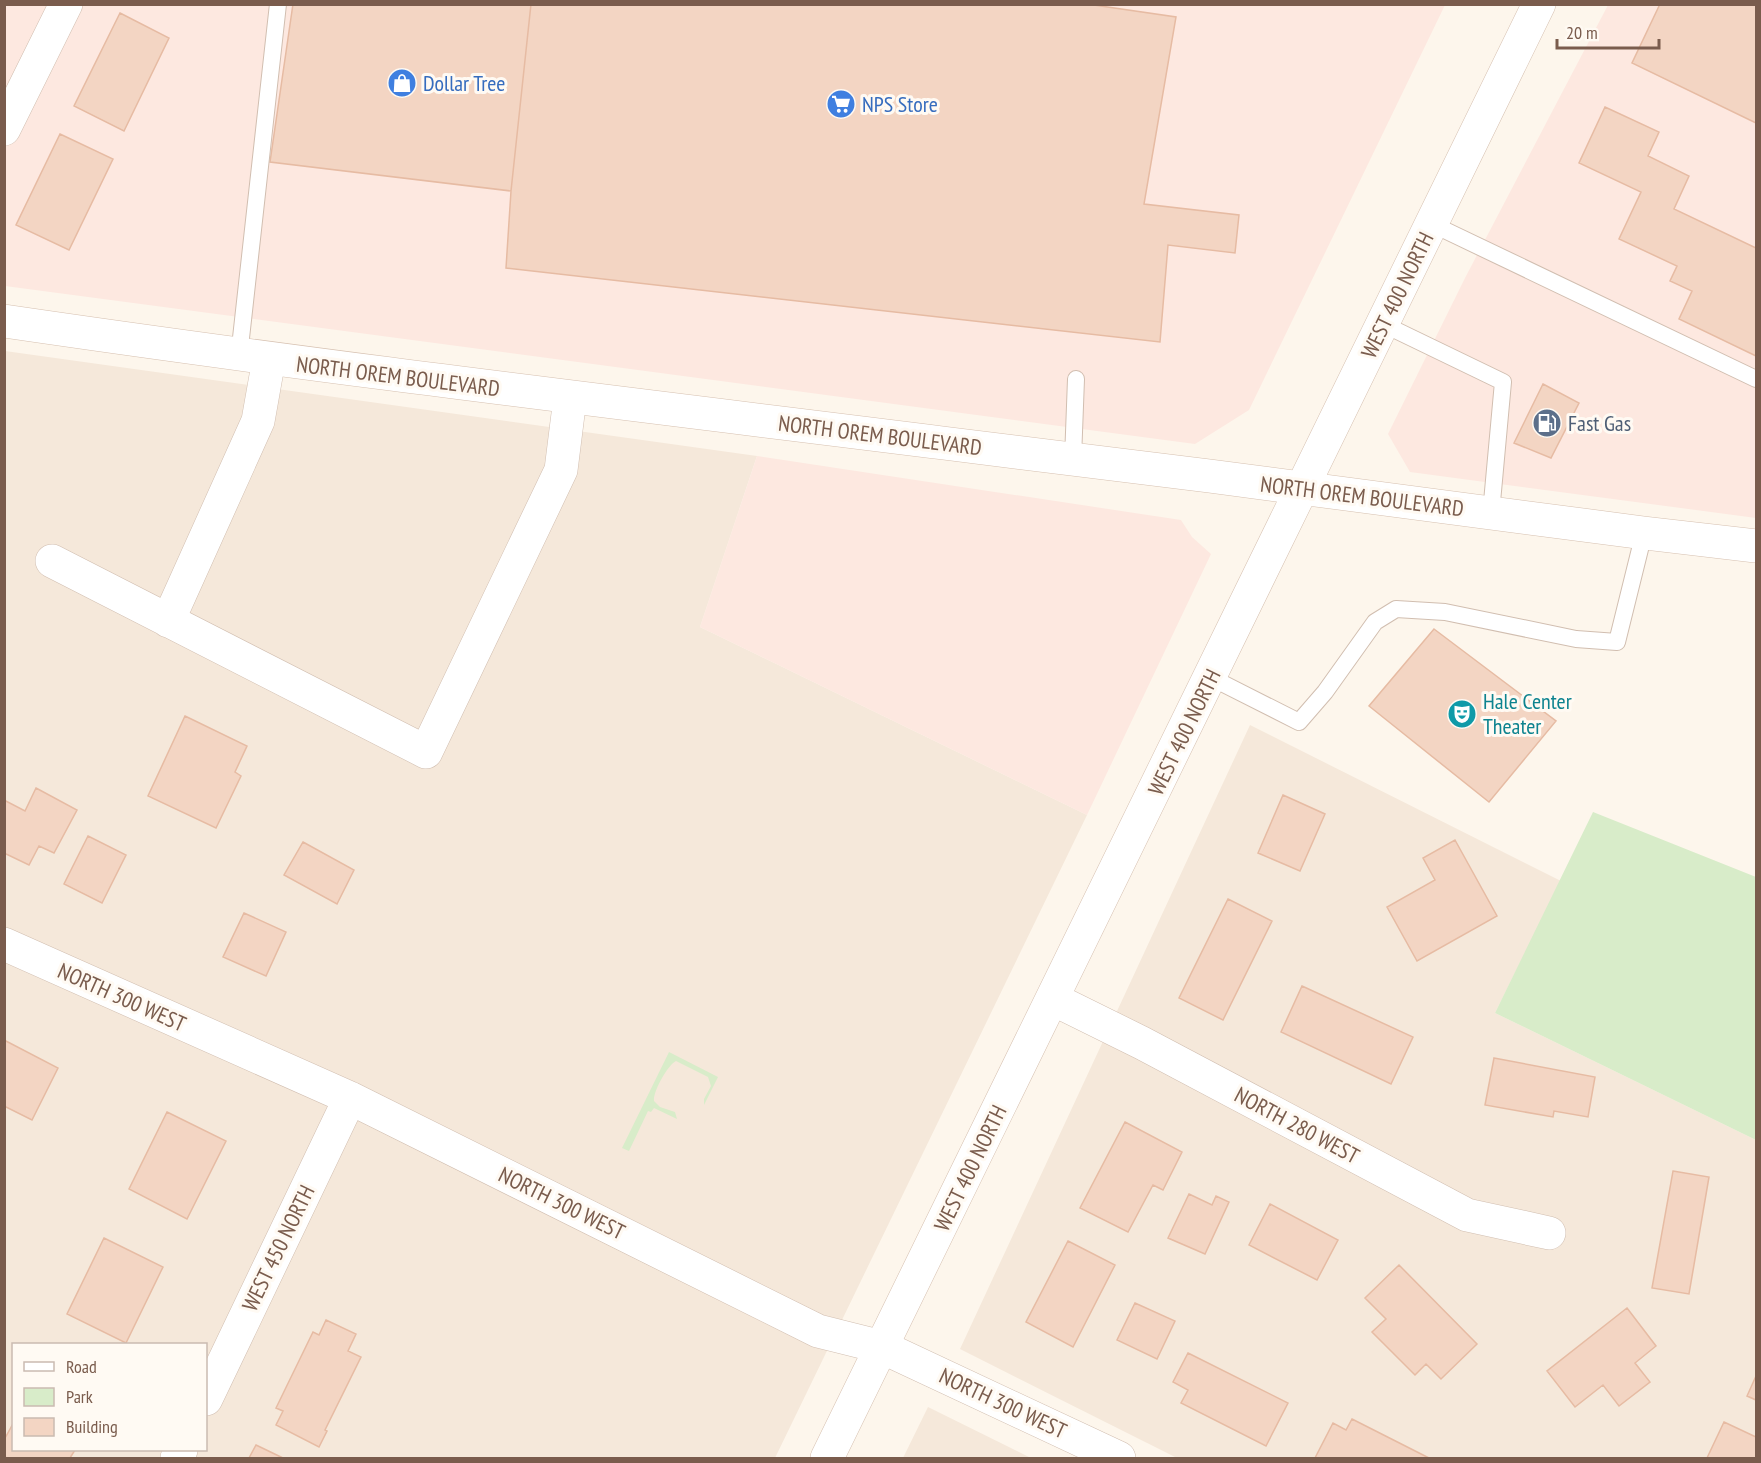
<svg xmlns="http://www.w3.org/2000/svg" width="1761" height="1463" viewBox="0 0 1761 1463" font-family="'PT Sans Narrow',sans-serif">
  <rect width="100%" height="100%" fill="#fdf6ec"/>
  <path fill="#f5e8da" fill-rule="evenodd" d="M5 351 757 456 700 627 1087 815 775 1458H5ZM14 1344H206V1450H14Z
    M1250 725 1561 881 1495 1013 1756 1140V1458H1177L960 1349Z
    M928 1407 1031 1458H903Z"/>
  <path fill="#fde8e0" d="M4 5H1445L1249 410 1195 444 5 286Z
    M1608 5H1756V518L1410 472 1388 434 1465 278Z
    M757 456 1181 520 1192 537 1211 554 1087 815 700 627Z"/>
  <path fill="#d8ecc9" d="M1593 812 1756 877V1140L1495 1013Z
    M669 1052 718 1077 704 1105V1099L711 1086 708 1077 676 1061C668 1065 653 1091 654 1101L660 1107 675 1112 677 1119 654 1108 651 1112 648 1111 629 1151 622 1148Z"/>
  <path fill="#f3d5c3" stroke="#e6bba3" stroke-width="1.5" d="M293 4H531L511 191 270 162Z
    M531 4H1087L1176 17 1144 204 1239 215 1235 253 1168 245 1160 342 506 268 511 191Z
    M1660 4H1756V123L1632 63Z
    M120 13 169 38 124 131 74 106Z
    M1605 107 1659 132 1648 156 1689 176 1674 209 1756 248V356L1679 319 1692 291 1670 281 1677 266 1619 239 1641 192 1579 163Z
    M60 134 113 159 69 250 16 225Z
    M1543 384 1579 403 1551 458 1514 443Z
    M1434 629 1556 721 1489 802 1369 706Z
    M185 716 247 746 235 772 241 776 216 828 148 796Z
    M36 788 77 810 54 853 39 846 29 865 4 853V800L25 811Z
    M1283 795 1325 814 1300 871 1258 853Z
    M88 836 126 855 102 903 64 884Z
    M1455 840 1497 916 1417 961 1387 907 1435 880 1423 858Z
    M303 842 354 870 337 904 284 875Z
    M1228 899 1272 921 1223 1020 1179 998Z
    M244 913 286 932 266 976 223 957Z
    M1302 986 1413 1037 1391 1084 1281 1032Z
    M4 1040 58 1068 32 1120 4 1106Z
    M1494 1058 1595 1077 1588 1117 1554 1111 1553 1117 1485 1105Z
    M167 1112 226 1141 187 1219 129 1189Z
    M1125 1122 1182 1152 1163 1190 1153 1185 1128 1232 1080 1208Z
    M1673 1171 1709 1177 1689 1294 1652 1288Z
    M1189 1194 1212 1205 1216 1196 1229 1202 1205 1254 1168 1238Z
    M1270 1204 1338 1240 1317 1280 1249 1245Z
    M104 1238 163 1267 126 1343 67 1314Z
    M1068 1241 1115 1265 1073 1347 1026 1322Z
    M1399 1265 1477 1344 1441 1379 1426 1364 1415 1375 1372 1332 1386 1319 1365 1298Z
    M1135 1303 1175 1321 1157 1359 1117 1340Z
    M1627 1308 1656 1346 1635 1363 1650 1382 1619 1406 1603 1385 1575 1407 1547 1371Z
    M326 1320 356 1334 348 1351 361 1357 325 1430 327 1431 319 1447 276 1425 283 1411 276 1408 313 1332 319 1335Z
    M1188 1353 1288 1403 1266 1446 1181 1403 1188 1390 1173 1382Z
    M1756 1376V1400L1747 1396Z
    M1352 1419 1429 1458H1315L1333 1423 1346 1430Z
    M14 1422V1450H75L70 1458H8L4 1457V1440Z
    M1724 1422 1756 1437V1458H1707Z
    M256 1445 283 1458H249Z"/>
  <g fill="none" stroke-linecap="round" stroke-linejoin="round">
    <g stroke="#d1beb0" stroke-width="18">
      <path id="lane" d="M1432 224 1756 379
        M1383 324 1503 382 1491 513
        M239 356 278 4
        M1073 459 1076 379
        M1210 677 1299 722 1325 692 1375 622 1396 609 1445 612 1576 639 1617 642 1644 533"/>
    </g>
    <g stroke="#d1beb0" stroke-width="34">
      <path id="street" d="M4 129 66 4
        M52 561 426 752 561 470 570 398
        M168 621 258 421 269 359
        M4 944 350 1098 818 1331 882 1347 1119 1458
        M1053 999 1142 1043 1467 1215 1549 1233
        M206 1399 350 1098
        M177 1458 181 1450"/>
    </g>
    <g stroke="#d6c0b0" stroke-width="34">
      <path id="secondary" d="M4 321C317 367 630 404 943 443 1177 471 1410 502 1644 533L1756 546
        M827 1458 1539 4"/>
    </g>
    <use href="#lane" stroke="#fff" stroke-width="16"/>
    <use href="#street" stroke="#fff" stroke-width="33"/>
    <use href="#secondary" stroke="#fff" stroke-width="33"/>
  </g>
  <defs>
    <g id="shop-disc" transform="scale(1.5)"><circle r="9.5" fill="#3f7fe0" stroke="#fffaf3"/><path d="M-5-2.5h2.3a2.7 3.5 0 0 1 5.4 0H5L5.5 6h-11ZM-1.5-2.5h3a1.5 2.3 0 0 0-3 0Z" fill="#fff"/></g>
    <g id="supermarket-disc" transform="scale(1.5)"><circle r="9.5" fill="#3f7fe0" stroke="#fffaf3"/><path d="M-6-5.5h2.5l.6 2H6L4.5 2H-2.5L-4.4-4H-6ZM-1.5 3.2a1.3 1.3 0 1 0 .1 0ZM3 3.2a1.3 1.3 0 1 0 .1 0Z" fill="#fff"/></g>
    <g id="fuel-disc" transform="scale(1.5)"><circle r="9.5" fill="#5c6f8a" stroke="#fffaf3"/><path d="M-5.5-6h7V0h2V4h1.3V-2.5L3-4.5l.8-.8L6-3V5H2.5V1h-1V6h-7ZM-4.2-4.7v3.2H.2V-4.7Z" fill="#fff"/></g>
    <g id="theatre-disc" transform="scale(1.5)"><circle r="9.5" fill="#0f9aa8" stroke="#fffaf3"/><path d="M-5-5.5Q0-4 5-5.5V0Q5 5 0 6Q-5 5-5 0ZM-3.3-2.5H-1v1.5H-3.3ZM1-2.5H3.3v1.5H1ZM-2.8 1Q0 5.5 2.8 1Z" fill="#fff"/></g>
  </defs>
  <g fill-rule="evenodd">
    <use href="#shop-disc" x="402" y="83"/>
    <use href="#supermarket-disc" x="841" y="104"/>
    <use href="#fuel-disc" x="1547" y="423"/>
    <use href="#theatre-disc" x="1462" y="714"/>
  </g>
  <g text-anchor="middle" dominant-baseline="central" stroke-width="6" stroke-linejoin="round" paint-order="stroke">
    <g font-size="22" fill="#366cbe" stroke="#fffaf3" text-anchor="start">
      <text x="423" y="83">Dollar Tree</text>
      <text x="862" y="104">NPS Store</text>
    </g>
    <g font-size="22" fill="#7a5c4d" stroke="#fffaf3">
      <text transform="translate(1397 295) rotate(-64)">WEST 400 NORTH</text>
      <text transform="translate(398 376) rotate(7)">NORTH OREM BOULEVARD</text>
      <text transform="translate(880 435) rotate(7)">NORTH OREM BOULEVARD</text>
      <text transform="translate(1362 496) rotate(7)">NORTH OREM BOULEVARD</text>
      <text transform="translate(1184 732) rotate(-64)">WEST 400 NORTH</text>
      <text transform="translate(122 997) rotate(24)">NORTH 300 WEST</text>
      <text transform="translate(1297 1125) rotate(28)">NORTH 280 WEST</text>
      <text transform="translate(970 1168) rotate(-64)">WEST 400 NORTH</text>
      <text transform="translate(562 1203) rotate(26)">NORTH 300 WEST</text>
      <text transform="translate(278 1248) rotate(-64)">WEST 450 NORTH</text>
      <text transform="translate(1003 1403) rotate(25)">NORTH 300 WEST</text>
    </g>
    <g font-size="22" fill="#4e5e75" stroke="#fffaf3" text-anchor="start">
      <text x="1568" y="423">Fast Gas</text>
    </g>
    <g font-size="22" fill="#0d838f" stroke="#fffaf3" text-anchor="start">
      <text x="1483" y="701">Hale Center<tspan x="1483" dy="25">Theater</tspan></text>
    </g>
  </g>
  <rect width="1761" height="1463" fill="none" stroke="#7a5c4d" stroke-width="12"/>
  <rect x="12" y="1343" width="195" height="108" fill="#fffaf3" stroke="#cabbb1" stroke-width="1.5"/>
  <rect x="24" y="1362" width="30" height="9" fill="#ffffff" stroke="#cabbb1" stroke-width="1.5"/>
  <text x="66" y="1373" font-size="18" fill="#7a5c4d">Road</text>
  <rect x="24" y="1388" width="30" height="18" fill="#d8ecc9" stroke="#cabbb1" stroke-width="1.5"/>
  <text x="66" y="1403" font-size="18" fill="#7a5c4d">Park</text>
  <rect x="24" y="1418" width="30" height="18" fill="#f3d5c3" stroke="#cabbb1" stroke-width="1.5"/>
  <text x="66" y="1433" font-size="18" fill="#7a5c4d">Building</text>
  <path d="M1557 39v9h102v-9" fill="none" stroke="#7a5c4d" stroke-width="3"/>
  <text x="1566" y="39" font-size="18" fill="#7a5c4d" stroke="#fffaf3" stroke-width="4.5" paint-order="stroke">20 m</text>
</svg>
